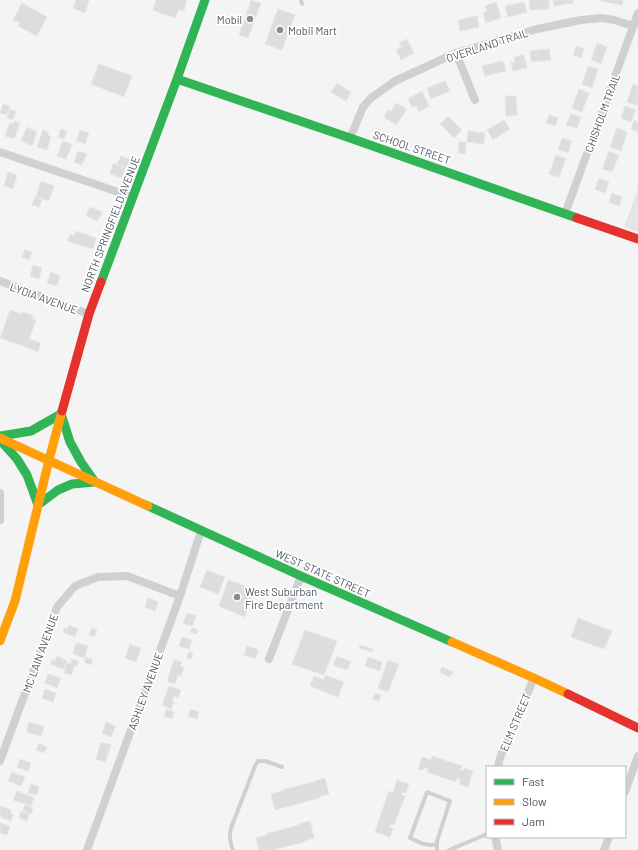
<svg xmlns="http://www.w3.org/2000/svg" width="638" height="850" viewBox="0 0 638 850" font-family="Barlow,sans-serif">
  <rect width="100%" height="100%" fill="#f4f4f4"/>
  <path fill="#e6e5e6" d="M638 188V232L624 227Z"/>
  <path fill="#ddddde" stroke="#e5e6e7" d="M76 0H89L85 13 73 8Z
    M156 0H187L184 11 179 9 175 18 153 10Z
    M251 0 261 3 248 38 239 35Z
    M529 0H549V9L530 10Z
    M553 0H573V3L554 6Z
    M599 0H623L622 5 599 1Z
    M496 2 501 18 486 23 483 13 487 11 485 6Z
    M524 2 527 12 508 17 505 6Z
    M22 3 47 17 37 36 18 26 20 23 13 20Z
    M278 9 295 15 282 50 265 44Z
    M477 16 479 27 460 31 458 20Z
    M407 39 414 53 401 60 396 50 402 47 399 43Z
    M597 43 607 47 601 64 591 60Z
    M576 46 584 49 581 58 573 55Z
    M549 49 551 60 531 62 530 51Z
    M524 55 527 68 513 71 511 62H515L514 57Z
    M503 61 506 71 485 76 482 66Z
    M99 64 132 76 124 97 91 84Z
    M588 66 598 69 592 88 582 84Z
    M445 81 450 91 431 99 427 88Z
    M337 83 351 92 346 101 331 92Z
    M633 84 638 86V103L637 105 627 102Z
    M579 89 589 93 582 112 572 108Z
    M422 91 429 106 419 112 416 106 412 107 408 99Z
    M505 96H516L517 115 506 116Z
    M396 103 407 109 396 125 384 117 388 110 391 112Z
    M3 104 10 106 7 115 0 113Z
    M625 106 636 110 631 122 621 118Z
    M10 109 16 111 13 120 7 118Z
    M571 114 581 117 577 128 566 125Z
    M549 115 558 118 555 126 546 123Z
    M448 116 462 130 454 138 440 124Z
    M504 120 510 129 493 140 487 130Z
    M634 120 638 122V132L631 129Z
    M14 121 20 123 14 139 5 136 10 123 13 124Z
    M27 127 37 132 32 146 21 141Z
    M617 128 627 132 621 151 610 147Z
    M61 129 67 131 64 139 58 137Z
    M43 130 49 133 48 136 51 137 47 150 37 147Z
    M80 130 89 133 85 144 76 141Z
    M468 131 485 133 484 144 467 142Z
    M562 138 572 141 568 153 558 149Z
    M63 141 72 144 66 159 57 156Z
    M459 142H466L465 154 458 153Z
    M78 151 87 154 82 165 74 162Z
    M609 151 619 155 612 172 602 169Z
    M556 155 566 159 559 177 549 174Z
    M121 156 131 160 128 168 117 164Z
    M113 163 125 168 122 178 110 174Z
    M8 172 17 175 13 189 4 186Z
    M599 178 609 182 605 193 595 189Z
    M41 181 54 186 49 201 36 197Z
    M612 193 622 197 619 206 609 202Z
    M35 197 42 200 39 207 32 205Z
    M90 207 102 212 98 221 86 216Z
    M76 231 96 238 93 249 68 241 70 234 74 236Z
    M25 250 32 252 29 260 22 257Z
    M33 265 42 268 39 279 30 276Z
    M51 272 60 276 57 286 47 283Z
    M10 310 22 314 23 312 34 316 32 319 36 320 26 347 0 338Z
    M29 339 41 343 38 352 26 347Z
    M207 570 225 577 218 594 200 587Z
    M228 580 255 589 245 617 219 606Z
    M148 598 158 602 155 611 145 607Z
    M187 613 196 616 192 626 183 623Z
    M578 618 612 631 604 649 571 637Z
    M69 625 78 629 75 637 63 632 64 628 67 629Z
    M92 628 97 630 94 637 89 635Z
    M192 628 198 630 197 634 190 632Z
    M305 630 337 641 324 675 292 664Z
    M182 637 192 640 189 649 179 646Z
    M76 643 88 646 84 658 73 654Z
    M130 644 141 648 136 662 125 658Z
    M360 645 373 649 372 652 359 648Z
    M247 646 259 650 255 659 244 655Z
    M189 652 193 653 191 659 187 658Z
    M57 656 67 661 63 669 51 664 52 660 55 661Z
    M337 656 351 662 347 670 333 665Z
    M86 657 93 660 91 665 84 662Z
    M368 657 382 662 380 671 365 666Z
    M72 659 79 661 77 666 75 665 71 675 64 673 67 663 71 664Z
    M174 660 182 662 180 666 184 668 181 676 178 675 175 684 167 681Z
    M388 660 399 664 388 692 378 688Z
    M442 667 453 672 450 677 440 672Z
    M48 674 61 678 57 688 45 683Z
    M325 675 344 682 338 697 310 686 314 676 324 680Z
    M169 686 181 690 178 698 174 696 172 701 174 702 171 709 162 705Z
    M45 689 56 693 53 702 42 698Z
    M375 693 381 695 379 701 373 699Z
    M167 709 174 712 172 719 164 716Z
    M191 709 199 712 197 719 188 716Z
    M29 722 44 727 41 736 26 732Z
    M106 722 116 726 111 737 102 733Z
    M101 742 111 745 105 762 96 759Z
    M39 743 47 747 44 753 36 750Z
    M432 756 462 766 460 770 463 771 464 768 473 771 468 787 459 784 460 779 457 778 456 782 427 772 428 768 425 767 423 770 418 769 422 757 431 760Z
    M20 759 31 763 28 771 17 767Z
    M12 772 25 777 21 786 8 781Z
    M325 778 329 794 319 797V798L275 810 271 794 282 791 281 790 314 782V781Z
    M397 780 409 784 406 793 403 792 401 795 405 796 394 825 391 824 389 827 393 828 390 837 375 832 389 791 393 793Z
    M31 784 39 787 37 795 28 793Z
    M17 791 34 798 31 806 13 800Z
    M25 805 33 808 31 814 23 810Z
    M0 806 11 810 10 813 13 814 11 821 2 818V817L0 816Z
    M21 811 29 814 27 821 19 818Z
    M310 821 314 838 304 841V842L272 850H259L256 838 267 835 266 834 299 825V824Z
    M0 823 10 826 7 835 0 833Z"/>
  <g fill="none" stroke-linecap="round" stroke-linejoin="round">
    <path stroke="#ced0d2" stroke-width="4" d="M301 0 302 4
      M437 844C427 847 419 842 410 838L427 792 450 801 437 841V850
      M233 850C230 842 229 837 231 828L255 766 258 761H265L282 767
      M449 850 487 834"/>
    <path stroke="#ced0d2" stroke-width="8" d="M456 53 475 100
      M350 138 363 107 371 98 395 81 456 53 537 29 581 20 602 18 614 20 633 26
      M0 152 133 197
      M565 214 638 13
      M0 281 89 314
      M0 493V520
      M269 659 301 576
      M0 761 57 607 75 586 98 577 127 576 180 596
      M498 767 500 758 534 678
      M625 792 638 756
      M495 837 498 850
      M87 850 180 596 201 531
      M604 850 609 837"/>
    <path stroke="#30b455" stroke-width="9" d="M177 79 350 138 577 218
      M101 282 177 79 205 0
      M0 436 31 431 61 414 70 442 81 462 95 482 72 484 58 490 38 505 27 475 17 459 0 440
      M148 506 301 576 452 642"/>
    <path stroke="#ff9f0a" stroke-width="9" d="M0 438 148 506
      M0 641 15 601 49 460 62 411
      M452 642 534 678 568 694"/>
    <path stroke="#e5322d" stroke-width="9" d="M577 218 638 239
      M62 411 89 314 101 282
      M568 694 638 728"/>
  </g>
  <g fill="#868d94" stroke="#fff" stroke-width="1.5">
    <circle cx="250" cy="19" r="4"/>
    <circle cx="280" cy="30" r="4"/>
    <circle cx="237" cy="597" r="4"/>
  </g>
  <g text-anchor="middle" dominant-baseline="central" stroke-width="3.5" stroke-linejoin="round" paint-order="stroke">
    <g font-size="11" fill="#4a5661" stroke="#fff" text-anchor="start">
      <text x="242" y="19" text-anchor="end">Mobil</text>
      <text x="288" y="30">Mobil Mart</text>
      <text x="245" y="591">West Suburban<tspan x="245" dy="13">Fire Department</tspan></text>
    </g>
    <g font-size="11" fill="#4a5661" stroke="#fff">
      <text transform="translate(487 45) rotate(-18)">OVERLAND TRAIL</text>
      <text transform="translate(602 113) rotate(-70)">CHISHOLM TRAIL</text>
      <text transform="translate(412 147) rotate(19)">SCHOOL STREET</text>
      <text transform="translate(110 224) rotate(-69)">NORTH SPRINGFIELD AVENUE</text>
      <text transform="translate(44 298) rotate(20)">LYDIA AVENUE</text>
      <text transform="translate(323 573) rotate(24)">WEST STATE STREET</text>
      <text transform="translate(40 653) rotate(-70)">MC LAIN AVENUE</text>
      <text transform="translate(145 691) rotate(-70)">ASHLEY AVENUE</text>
      <text transform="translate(515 722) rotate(-67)">ELM STREET</text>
    </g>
  </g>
  <rect x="486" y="766" width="140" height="72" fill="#ffffff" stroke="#b7bbc0"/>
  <rect x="494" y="779" width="20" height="6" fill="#30b455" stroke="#b7bbc0"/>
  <text x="522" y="786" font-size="12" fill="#4a5661">Fast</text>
  <rect x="494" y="799" width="20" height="6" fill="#ff9f0a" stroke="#b7bbc0"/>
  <text x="522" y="806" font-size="12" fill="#4a5661">Slow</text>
  <rect x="494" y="819" width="20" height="6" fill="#e5322d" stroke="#b7bbc0"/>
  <text x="522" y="826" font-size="12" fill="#4a5661">Jam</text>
</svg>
